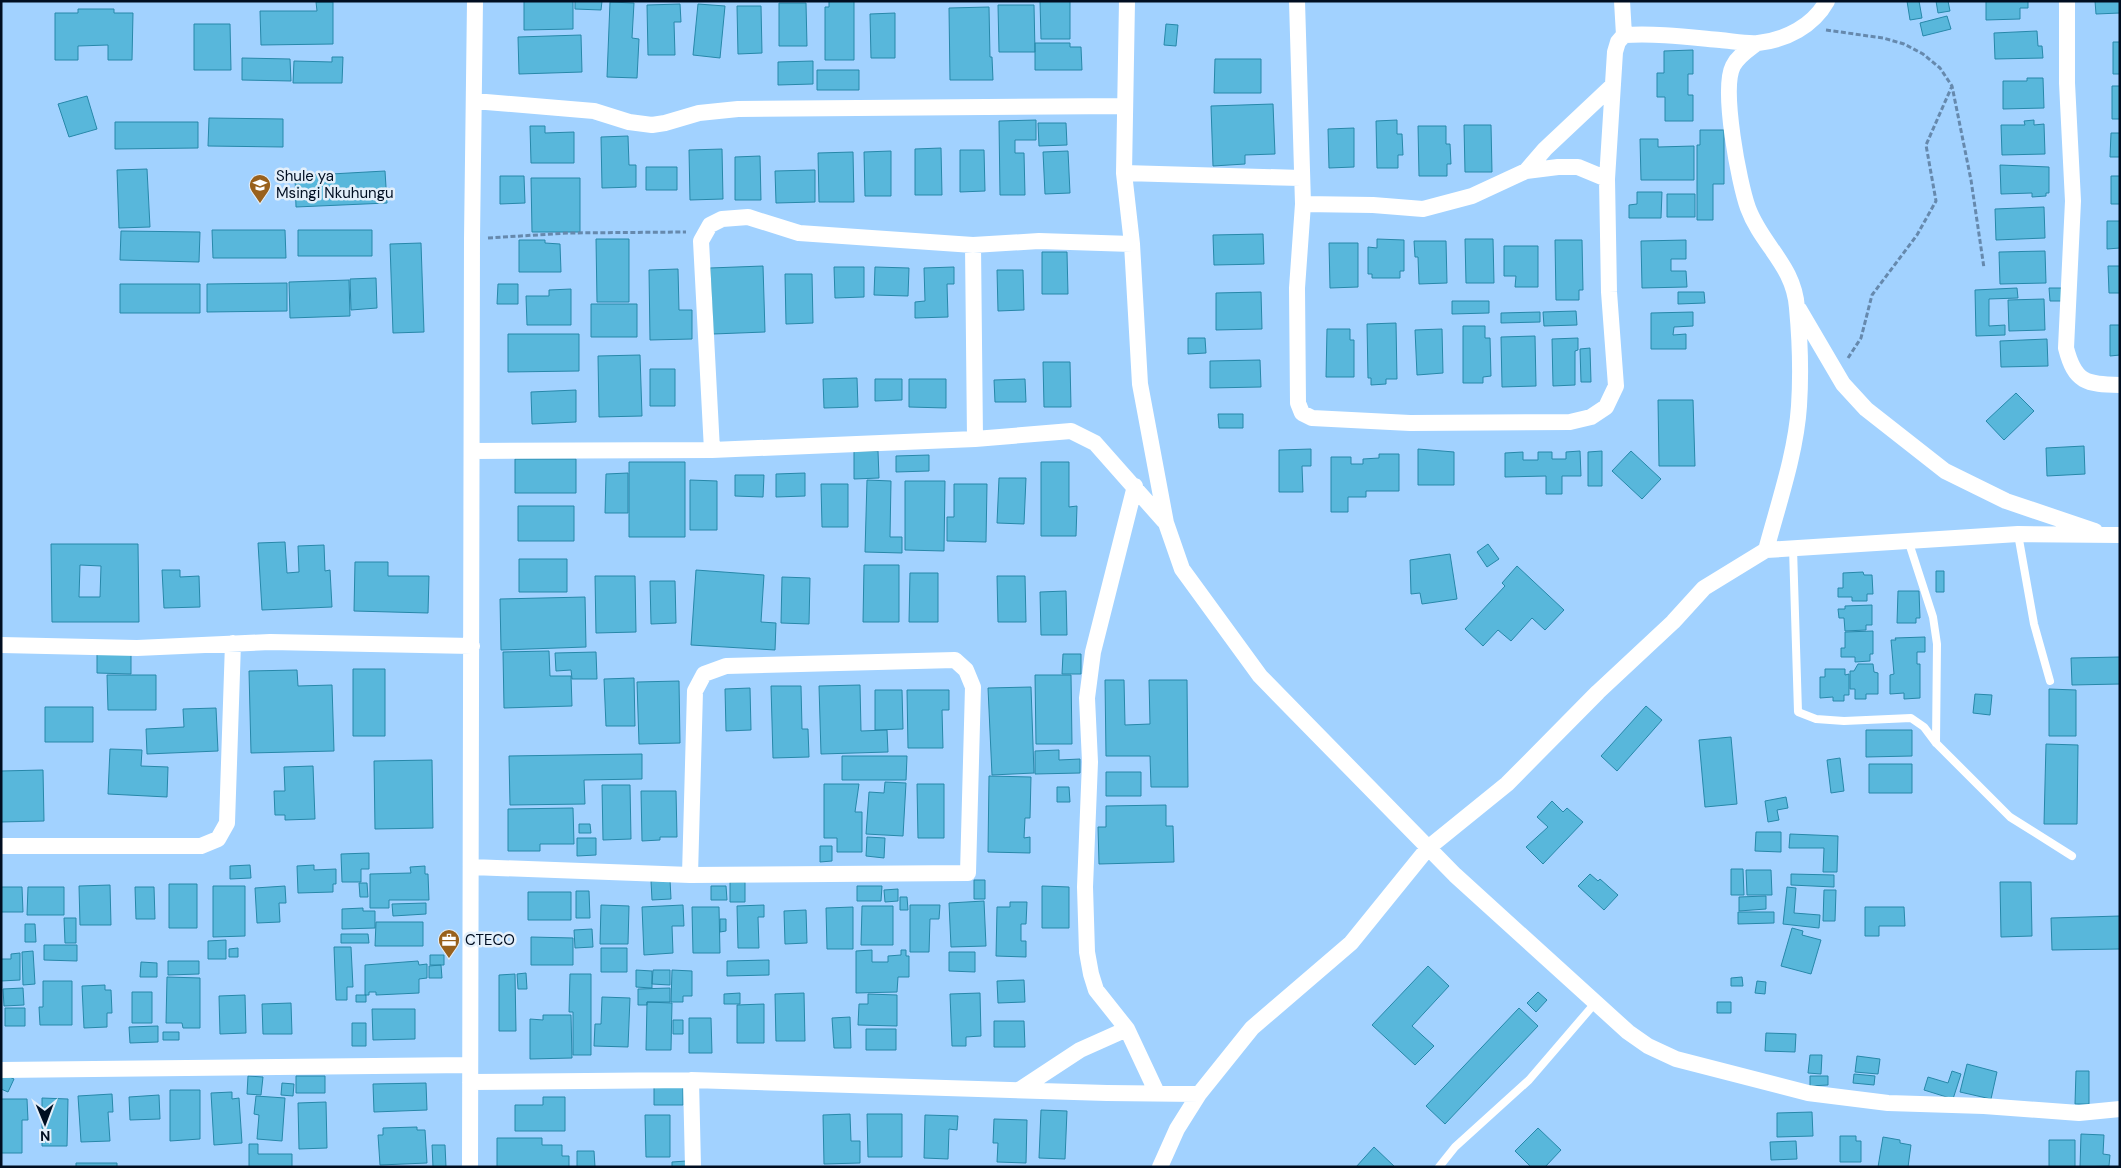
<svg xmlns="http://www.w3.org/2000/svg" width="2121" height="1168" viewBox="0 0 2121 1168" font-family="'DM Sans',sans-serif">
  <rect width="100%" height="100%" fill="#a2d2ff"/>
  <path fill="#58b7db" stroke="#2788aa" fill-rule="evenodd" d="M524 1H573V29L524 30Z
    M575 1H602L601 10 575 9Z
    M829 1H854V60H825V7H829Z
    M1040 1H1070V39H1041Z
    M1907 1H1919L1922 18 1910 20Z
    M1936 1H1948L1950 11 1938 13Z
    M1986 1H2028V8H2020V19L1986 20Z
    M2095 1H2120V13L2096 14Z
    M316 2H333V44L261 45 260 11H317Z
    M610 2 634 3 632 38 639 39 637 78 607 77Z
    M779 3H806L807 46H779Z
    M680 4 681 22H674L675 55H648L647 5Z
    M698 4 725 6 720 58 693 55Z
    M998 5H1034L1035 52H999Z
    M737 6H761L762 53 738 54Z
    M989 7 990 57H992L993 80H950L949 8Z
    M78 9H114V13H133L132 60H108V45L78 46V60H55V13H78Z
    M895 13V58H871L870 14Z
    M1947 16 1951 29 1923 36 1920 23Z
    M194 24H230L231 70H194Z
    M1166 24 1178 25 1176 46 1164 45Z
    M2037 31 2038 46H2042L2043 58 1995 59 1994 33Z
    M581 35 582 72 519 74 518 37Z
    M2113 42H2120V74H2113Z
    M1035 43H1070V47H1081L1082 70H1035Z
    M1693 50V74H1688V95H1693V121H1665V97H1657V73H1664V51Z
    M332 57H343L342 83H293L294 61 332 62Z
    M242 58 290 59 291 81 242 80Z
    M1215 59H1261V93H1214Z
    M813 61V84L778 85V62Z
    M817 70H859V90H817Z
    M2027 78H2043L2044 108 2003 109V81H2027Z
    M2112 86H2120V119H2112Z
    M87 96 97 129 69 137 58 104Z
    M1273 104 1275 154 1245 155V164L1213 166 1211 106Z
    M209 118 283 119V147L208 146Z
    M1036 120V140H1015V153H1024L1025 195H1000L999 121Z
    M1397 120V134H1402L1403 155H1398V168H1377L1376 121Z
    M2034 120V125L2044 124 2045 154 2002 155 2001 125H2025L2024 121Z
    M115 122H198V148L115 149Z
    M1038 123H1066L1067 145 1039 146Z
    M1464 125H1491L1492 172H1465Z
    M530 126H545V133L574 132V163H531Z
    M1418 126H1446V144H1450L1451 164H1447V176H1419Z
    M1354 128V167L1329 168 1328 129Z
    M1700 130H1724V184H1713V220H1697V145H1700Z
    M2111 133H2120V157H2110Z
    M628 136 629 165H636V187L602 188 601 137Z
    M1640 139H1658V147L1694 146V180H1641Z
    M941 148 942 195H915V149Z
    M722 149 723 199 690 200 689 150Z
    M960 150H984L985 191 960 192Z
    M891 151V196H865L864 152Z
    M1068 151 1070 193 1045 194 1043 152Z
    M853 152 854 202H819L818 153Z
    M760 156 761 200H735V157Z
    M2000 165 2049 167V193H2046V196L2032 197V193L2001 194Z
    M646 167H677V190H646Z
    M147 169 150 227 119 228 117 170Z
    M815 170V202L776 203 775 171Z
    M385 171 387 203 296 207 295 176Z
    M500 176H524L525 203 500 204Z
    M2111 176H2120V204H2111Z
    M531 178H580V232H532Z
    M1637 192H1662L1661 218H1629V205L1637 204Z
    M1667 194H1695V217H1667Z
    M2044 207 2045 238 1996 240 1995 209Z
    M2107 221H2120V248L2107 249Z
    M212 230H285L286 258H213Z
    M298 230H372V256H298Z
    M121 231 200 232 199 262 120 260Z
    M1263 234 1264 264 1214 265 1213 235Z
    M596 239H629V302H597Z
    M1377 239 1404 240V271H1400V278H1372V274H1368V247L1377 248Z
    M1465 239H1493L1494 283H1466Z
    M519 240H545V243L560 244 561 272H519Z
    M1555 240H1582L1583 290H1579V300H1556Z
    M1686 240V259H1671V271H1686L1687 287 1642 288 1641 241Z
    M1414 241H1446L1447 283 1419 284 1418 257H1415Z
    M421 243 424 332 393 333 390 244Z
    M1329 243H1358V287L1330 288Z
    M1504 246H1538V287H1515L1516 276H1504Z
    M2045 251 2046 283 2000 284 1999 252Z
    M1042 252H1067L1068 294H1042Z
    M763 266 765 332 713 334 710 268Z
    M2108 266H2120V293H2109Z
    M834 267H864V297L835 298Z
    M875 267 909 268 908 296 874 295Z
    M954 267V284H947L948 317 915 318V302L925 301 924 268Z
    M678 269 679 310H692V339L650 340 649 270Z
    M997 270H1023L1024 310 998 311Z
    M785 274H812L813 323 786 324Z
    M376 278 377 308 351 310 350 279Z
    M349 280 350 316 290 318 289 282Z
    M287 283V311L207 312V284Z
    M120 284H200V313H120Z
    M498 284H518V304H497Z
    M2017 288 2018 298 1989 299V326L2005 325V335L1976 336 1975 290Z
    M2049 288H2062V301H2050Z
    M571 289V325H527L526 296H549V290Z
    M1261 292 1262 329 1216 330V293Z
    M1678 292H1704L1705 303 1678 304Z
    M2044 299 2045 330 2009 331 2008 300Z
    M1452 301H1489V313L1452 314Z
    M591 304H637V337H591Z
    M1576 311 1577 325 1544 326 1543 312Z
    M1540 312V322L1501 323V313Z
    M1693 312V326L1674 327 1673 335 1686 334V349H1651V313Z
    M1396 323 1397 379H1386V384L1371 385V378H1368L1367 324Z
    M2110 325H2120V355L2110 356Z
    M1463 326H1485V338H1490L1491 376 1483 377V383H1463Z
    M1327 329H1350V340H1354V377H1326Z
    M1442 329 1443 373 1417 375 1415 330Z
    M508 334H579V371L508 372Z
    M1535 336 1536 386 1502 387 1501 337Z
    M1188 338H1205L1206 353 1188 354Z
    M1578 338V350L1575 351V385L1553 386 1552 339Z
    M2047 339 2048 366 2001 367 2000 341Z
    M1590 348 1591 382H1581L1580 349Z
    M640 355 642 416 599 417 598 356Z
    M1260 360 1261 387 1210 388V361Z
    M1043 362H1070L1071 407H1044Z
    M650 369H675V406H650Z
    M857 378 858 407 824 408 823 379Z
    M875 379H902V400L875 401Z
    M909 379H946V408L909 407Z
    M1025 379 1026 402H995L994 380Z
    M576 390V422L532 424 531 392Z
    M2016 393 2034 411 2004 440 1986 421Z
    M1658 400H1693L1695 466H1659Z
    M1218 414H1243V428H1219Z
    M2084 446 2085 474 2047 476 2046 448Z
    M1311 449V466H1302L1303 492H1279V450Z
    M1418 449 1454 452V485H1418Z
    M854 451H878L879 478 854 479Z
    M1580 451 1581 476H1562V494H1546V476L1505 477V453L1523 452V460H1538V452H1552V459H1566V452Z
    M1602 451V486H1588V452Z
    M1631 451 1661 479 1642 499 1612 471Z
    M1379 454H1399V491H1366V497H1348V512H1331V457H1351V464H1363V459L1379 458Z
    M929 455V471L896 472V456Z
    M515 459H576V493H515Z
    M629 462H685V537H629Z
    M1041 462H1069V507L1077 506 1076 536H1041Z
    M628 473V513H605L606 474Z
    M805 473V496L776 497V474Z
    M735 475H764L763 497 735 496Z
    M999 478H1026L1024 524 997 523Z
    M690 480 717 481V530H690Z
    M867 480 891 481 890 537H902V553L865 552Z
    M905 481H945L944 551 905 550Z
    M821 484H848V527H822Z
    M954 484H987L986 542 947 541V517H954Z
    M518 506H574V541H518Z
    M285 542 287 573 299 572 298 546 324 545 325 571 330 570 332 607 262 610 258 543Z
    M51 544H138L139 622H52ZM80 565 101 566 100 597H79Z
    M1488 544 1499 559 1487 567 1477 552Z
    M1450 554 1457 599 1422 604 1420 593 1411 594 1410 560Z
    M519 559H567V592H519Z
    M355 562H388V576H429L428 613 354 611Z
    M864 565H899V622H863Z
    M1517 566 1564 610 1545 630 1532 618 1511 641 1498 630 1483 646 1465 629 1505 586 1502 583Z
    M162 570H180V577L199 576 200 607 164 608Z
    M696 570 764 575 761 622 776 623 775 650 691 645Z
    M1936 571H1944V592H1936Z
    M1863 572 1864 575H1872L1873 594H1867V601H1852V597H1838V588H1843V573Z
    M910 573H938V622H909Z
    M595 576H635L636 632 596 633Z
    M997 576H1025L1026 622H998Z
    M782 577 810 578 809 624 781 623Z
    M650 581H675L676 623 651 624Z
    M1066 591 1067 635H1041L1040 592Z
    M1898 591H1919L1920 618H1916V623H1897Z
    M585 597 586 647 501 650 500 599Z
    M1872 605V625H1866V630L1845 631 1844 618H1839L1838 609H1845V606Z
    M1873 631V654H1870V661L1855 662V657H1841V648H1845V632Z
    M1925 637V652H1917V664H1920V698L1904 699V693L1890 694V675L1894 674 1891 640H1896L1895 638Z
    M549 651 550 676H571L572 706 504 708 503 652Z
    M596 652 597 679H572L571 670 556 671 555 653Z
    M97 653 131 654V674L97 673Z
    M1063 654H1081V674H1062Z
    M2120 657V684L2072 685 2071 658Z
    M1858 664H1873L1874 672 1878 673V694H1866V699H1855V689H1850V671H1854Z
    M353 669H385V736H353Z
    M1825 669H1845V675L1849 674V695H1844V701H1833V697L1820 698V677H1825Z
    M297 670 298 686 332 685 334 751 251 753 249 671Z
    M107 675H156V710H108Z
    M1035 675H1071L1072 744H1036Z
    M634 678 635 726H606L604 679Z
    M1105 680H1124L1125 725 1150 724 1149 680H1187L1188 787H1151L1150 756H1106Z
    M679 681 680 743 639 744 637 682Z
    M860 685 861 731 887 730 888 752 821 754 819 686Z
    M771 686H801L802 729H808L809 757 773 758Z
    M1031 687 1034 773 992 775 988 688Z
    M750 688 751 730 726 731 725 689Z
    M2049 689 2076 690V736H2049Z
    M875 690H902L903 729 875 730Z
    M907 690H949V710H942L943 748H908Z
    M1975 694 1992 695 1990 715 1973 713Z
    M1646 706 1662 720 1617 771 1601 756Z
    M45 707H93V742H45Z
    M216 708 218 751 147 754 146 729 184 727 183 709Z
    M1866 730H1912V756L1866 757Z
    M1731 737 1737 804 1705 807 1699 740Z
    M2046 744 2078 745 2077 824H2044Z
    M110 749 142 750 141 766 168 767 167 797 108 794Z
    M1059 750V760L1080 759V773L1035 774V751Z
    M642 754V779L584 780 585 804 510 805 509 756Z
    M842 756H907L906 780H842Z
    M1840 758 1844 791 1831 793 1827 760Z
    M432 760 433 828 375 829 374 761Z
    M1869 764H1912V793H1869Z
    M313 766 315 819 285 820V815H275L274 791H285L284 767Z
    M43 770 44 821 1 822V771Z
    M1106 772H1141V796H1106Z
    M989 776 1031 777 1030 818H1025L1024 838 1030 837V853L988 852Z
    M885 782 906 783 903 836 866 834 869 792 884 793Z
    M824 784H859L855 812H862V852H837V838H824Z
    M917 784H944V838H918Z
    M602 785H630L631 839 603 840Z
    M1057 787H1069L1070 802H1057Z
    M641 791H676L677 837H660V840L642 841Z
    M1786 797 1788 808 1777 810 1779 820 1768 822 1765 801Z
    M1552 801 1563 812 1567 808 1583 822 1543 864 1526 847 1548 827 1537 817Z
    M1166 805V826H1173L1174 862 1099 864 1098 827H1106V806Z
    M573 808 574 844H540V851H508V809Z
    M579 824H590L591 833H579Z
    M1756 832H1781V852L1755 851Z
    M1790 834 1838 836 1837 872H1823L1824 848H1789Z
    M867 837 885 838 884 858 866 856Z
    M577 838H596V855L577 856Z
    M820 846H832V861L820 862Z
    M369 853V869H361V882H342L341 854Z
    M250 865 251 878 230 879V866Z
    M314 865V870L336 869V884H333V892L298 893 297 866Z
    M425 866V874H428L429 900H389V908H370V874L411 873 410 867Z
    M1731 869H1743L1744 895H1731Z
    M1746 870H1771L1772 895H1747Z
    M1590 874 1598 881 1600 879 1618 895 1604 910 1578 886Z
    M1791 874 1834 875V887L1791 885Z
    M670 880 671 899 652 900 651 881Z
    M974 880H985V899H974Z
    M730 882H745V902H730Z
    M2000 882H2031L2032 936 2001 937Z
    M359 883H367L368 897H360Z
    M169 884H197V928H169Z
    M110 885 111 925H80L79 886Z
    M213 886H245V936L213 937Z
    M285 886 286 903H279L280 922 257 923 255 888Z
    M711 886H726L727 900H711Z
    M857 886H882L881 901H857Z
    M1042 886 1069 887V928H1042Z
    M1 887H22L23 912H1Z
    M28 887H64V915H27Z
    M135 887H154L155 919H136Z
    M1787 887 1796 888 1794 913 1820 915 1819 928 1783 924Z
    M898 889V901L885 902 884 890Z
    M1824 890H1836L1835 921H1823Z
    M576 891H589L590 918H576Z
    M528 892H571V920H528Z
    M1766 896V909L1739 911V897Z
    M900 897H907L908 910H900Z
    M984 901 986 946 951 947 949 903Z
    M1010 902H1027L1026 924H1021V941H1026V957L996 956 997 907H1010Z
    M426 903V914L393 916 392 904Z
    M601 905 629 906 628 944H600Z
    M683 905 684 926H672L673 953 644 955 642 907Z
    M764 905V917H758L759 948H738L737 906Z
    M910 905H940L939 919H930L929 952H910Z
    M862 906H893V945H861Z
    M692 907H719L720 953H693Z
    M853 907V949H827L826 908Z
    M1865 907H1904L1905 926H1879V936H1865Z
    M363 908V911H375V928L342 929V909Z
    M806 910 807 943 785 944 784 911Z
    M1738 912H1774V923L1738 924Z
    M2120 916V949L2052 950 2051 918Z
    M64 918H76V943H65Z
    M720 919H726V931L720 932Z
    M376 922H423V946H375Z
    M25 924H35L36 942H25Z
    M1792 928 1803 931 1802 935 1821 940 1811 974 1781 966Z
    M592 929 593 947 575 948 574 930Z
    M341 934H368L369 943H341Z
    M531 937 573 938V965H531Z
    M226 940V959H208V941Z
    M44 945H77V961L44 960Z
    M334 947H351L353 987H347V1000H336Z
    M238 948V957H229V949Z
    M601 948H627V972H601Z
    M872 950V962H888V956L901 955V950H906V956H909V977H898L897 992 856 993V951Z
    M33 951 35 984 23 985 22 952Z
    M949 952H975V972L949 971Z
    M20 953V980L1 981V959H11V954Z
    M430 955H444V965H430Z
    M769 960V975L727 976V961Z
    M168 961H199V974L168 975Z
    M418 961 419 965 427 964V978L419 979V993L376 995V992H369V995H365V965Z
    M141 962 157 963V977H140Z
    M441 965 442 978H429V966Z
    M1428 966 1449 986 1412 1026 1434 1046 1415 1065 1372 1025Z
    M636 970 652 971V988L636 987Z
    M653 970H670V985L652 984Z
    M672 970 692 971V996H683V1002H671Z
    M526 973 527 989H518L517 974Z
    M515 974 516 1031H499V975Z
    M570 974H591V1055H573V1012H569Z
    M167 977 200 978V1028H183L182 1023H166Z
    M1742 977 1743 986H1731V978Z
    M1024 980 1025 1002 998 1003 997 981Z
    M43 981H72V1025H40L39 1007H43Z
    M1757 981 1766 982 1765 994 1755 993Z
    M105 985V990H111L112 1013H107V1027L84 1028 82 986Z
    M23 988 24 1005 4 1006 3 989Z
    M670 988V1002H647V1005H638V989Z
    M132 992H152V1023H132Z
    M1538 992 1547 1000 1536 1012 1527 1003Z
    M740 993V1004H724V994Z
    M804 993 805 1041H776L775 994Z
    M980 993 981 1036 966 1037V1046H952L950 994Z
    M868 994 897 995V1026L858 1025 859 1004H868Z
    M245 995 246 1033 220 1034 219 996Z
    M356 995H366V1002H356Z
    M602 997 630 998 628 1047 594 1046 595 1024H601Z
    M647 1002 672 1003 671 1050H646Z
    M1717 1002H1731V1013H1717Z
    M291 1003 292 1034H263L262 1004Z
    M764 1004V1043H737V1005Z
    M5 1008H25V1026H5Z
    M1519 1008 1538 1026 1445 1124 1426 1106Z
    M372 1009H415V1039L373 1040Z
    M543 1015H571L572 1058 530 1059V1019L543 1020Z
    M850 1017 851 1048H834L832 1018Z
    M689 1018H711L712 1053H689Z
    M673 1020H683V1034H673Z
    M994 1021H1024L1025 1047H994Z
    M352 1023H366V1046H352Z
    M158 1026V1042L130 1043 129 1027Z
    M866 1029H896V1050H866Z
    M163 1032H179V1040H163Z
    M1766 1033 1796 1034 1795 1052 1765 1051Z
    M1810 1055H1822L1821 1074 1808 1073Z
    M1857 1056 1880 1059 1878 1074 1855 1072Z
    M1967 1064 1997 1072 1991 1099 1960 1092Z
    M1952 1071 1961 1074 1953 1099 1924 1090 1928 1077 1948 1083Z
    M2076 1071H2089V1104H2075Z
    M1 1073 14 1079 8 1092 1 1089Z
    M1854 1074 1875 1076 1874 1085 1853 1083Z
    M248 1076 263 1077 261 1095 247 1094Z
    M296 1076H325V1093H296Z
    M1810 1076H1828V1085L1810 1086Z
    M282 1083 294 1084 293 1096 281 1095Z
    M426 1083 427 1110 374 1112 373 1084Z
    M654 1086H683V1105H654Z
    M170 1090H200V1139L170 1141Z
    M232 1092V1099L239 1098 242 1143 214 1145 211 1093Z
    M112 1094 113 1112H108L110 1141 81 1142 78 1096Z
    M159 1095 160 1119 130 1120 129 1097Z
    M256 1096 285 1098 282 1141 257 1139 259 1115 254 1114Z
    M543 1097H565V1131H515V1105H543Z
    M42 1098 68 1099 67 1146H42Z
    M1 1099H27L28 1120H22V1153H1Z
    M326 1102 327 1148 299 1149 298 1103Z
    M1041 1110 1067 1111 1065 1159 1039 1158Z
    M1812 1112 1813 1136 1777 1137V1113Z
    M850 1114 851 1141H860V1163L824 1164 823 1115Z
    M867 1114H902V1157H868Z
    M645 1115H670V1157H646Z
    M925 1115 958 1116 957 1130 949 1129 948 1159 924 1158Z
    M994 1119 1027 1120 1026 1163 997 1162 998 1143H993Z
    M417 1127V1130H425L427 1163 380 1165 378 1135H383V1128Z
    M1538 1128 1561 1150 1545 1167H1531L1515 1151Z
    M2081 1134 2104 1135 2103 1154 2110 1155 2109 1166 2080 1167Z
    M1840 1136H1856V1141H1861V1162H1840Z
    M1883 1137 1900 1140V1143L1911 1145 1908 1167H1878Z
    M497 1138H542V1145H562V1156H569V1167H497Z
    M2049 1140H2075V1167H2049Z
    M1796 1141 1797 1159 1771 1160 1770 1142Z
    M249 1144H258V1154H292V1167H249Z
    M432 1145H445L446 1167H433Z
    M1374 1147 1395 1167H1356Z
    M577 1151H594L595 1167H577Z
    M686 1161V1167H672V1162Z
    M76 1163H117V1167H76Z"/>
  <g fill="none" stroke-linecap="round" stroke-linejoin="round">
    <path stroke="#6689ad" stroke-width="3" stroke-dasharray="5 2.5" stroke-linecap="butt" d="M1826 30 1883 38 1904 44 1923 54 1940 68 1952 86 1971 180 1984 268
      M488 238 568 233 686 232
      M1848 358 1861 338 1872 295 1917 235 1936 201 1926 145 1952 86"/>
    <path stroke="#fff" stroke-width="8" d="M2018 534 2034 624 2050 681
      M1908 540 1933 617 1937 644 1936 743
      M1793 548 1798 712 1816 719 1844 721 1911 718 1924 727 1936 743 2010 817 2072 856
      M1439 1167 1455 1147 1529 1080 1596 1002"/>
    <path stroke="#fff" stroke-width="16" d="M1127 1 1124 173 1132 244 1140 384 1166 523 1182 569 1260 676 1455 875 1628 1032 1648 1046 1676 1059 1808 1093 1888 1103 1984 1106 2079 1113 2120 1109
      M1297 1 1303 204 1297 288 1298 403 1302 413 1312 418 1410 423 1570 422 1591 417 1606 407 1616 386 1609 292 1607 179 1615 52 1618 42 1624 35C1656 33 1688 37 1720 40 1732 41 1746 44 1758 43 1786 40 1813 26 1827 1
      M1622 1 1624 35
      M2067 1V83L2073 201 2066 348C2075 383 2086 384 2120 385
      M1757 43C1748 50 1738 56 1733 66 1721 89 1739 183 1748 208 1762 246 1794 265 1797 308 1800 340 1801 375 1799 406 1796 453 1778 505 1766 550
      M474 101 594 111 629 122 652 125 665 123 699 113 738 109 1125 106
      M1526 171 1545 149 1613 85
      M1124 173 1301 178
      M1303 204 1373 205 1423 209 1472 196 1526 171 1558 167H1578L1607 179
      M973 245 975 439
      M1799 309 1843 384 1866 409 1945 471 2006 501 2095 531
      M712 450 701 241 710 225 722 219 748 217 799 233 973 245 1039 241 1132 244
      M473 451 712 450 975 439 1071 431 1095 443 1164 521
      M1135 486 1093 652 1087 698 1090 762 1085 887 1087 952 1091 974 1096 990 1127 1029 1157 1093
      M1 645 137 648 270 642 472 646
      M1 846H201L218 839 227 823 233 643
      M471 867 690 875 968 873 973 687 966 670 955 660 726 666 704 674 695 691 690 875
      M1 1070 470 1065
      M691 1080 693 1167
      M470 1082 691 1080 1107 1093 1199 1094
      M1019 1090 1080 1050 1127 1029
      M470 1167 472 239 475 1
      M1160 1167 1177 1129 1199 1094 1252 1028 1351 943 1428 848 1507 784 1598 692 1673 622 1704 588 1766 550 2018 534 2120 535"/>
  </g>
  <defs>
    <g id="school-pin" transform="scale(1.125)"><path d="M0 17L-7.5 6A9.5 9.5 0 1 1 7.5 6Z" fill="#99611c" stroke="#e3effa"/><path d="M0-5L7-2L0 1L-7-2ZM-4 1L0 2.5L4 1V4Q0 6-4 4Z" fill="#fff"/></g>
    <g id="office-pin" transform="scale(1.125)"><path d="M0 17L-7.5 6A9.5 9.5 0 1 1 7.5 6Z" fill="#99611c" stroke="#e3effa"/><path d="M-6-3h4V-5.5h4V-3h4V5H-6ZM-1-4.5V-3h2v-1.5ZM-6 0V1H6V0Z" fill="#fff"/></g>
  </defs>
  <g fill-rule="evenodd">
    <use href="#school-pin" x="260" y="185"/>
    <use href="#office-pin" x="449" y="940"/>
  </g>
  <g text-anchor="middle" dominant-baseline="central" stroke-width="5" stroke-linejoin="round" paint-order="stroke">
    <g font-size="15" fill="#000e21" stroke="#e3effa" text-anchor="start">
      <text x="276" y="176">Shule ya<tspan x="276" dy="17">Msingi Nkuhungu</tspan></text>
      <text x="465" y="940">CTECO</text>
    </g>
  </g>
  <rect width="2121" height="1168" fill="none" stroke="#000e21" stroke-width="5"/>
  <g transform="translate(45 1123) rotate(179)" stroke="#e3effa" stroke-width="4" paint-order="stroke">
  <path d="M0-4L9 19L0 12L-9 19Z" fill="#000e21"/>
  <text y="-8" font-size="14" font-weight="bold" text-anchor="middle" fill="#000e21">N</text>
  </g>
</svg>
